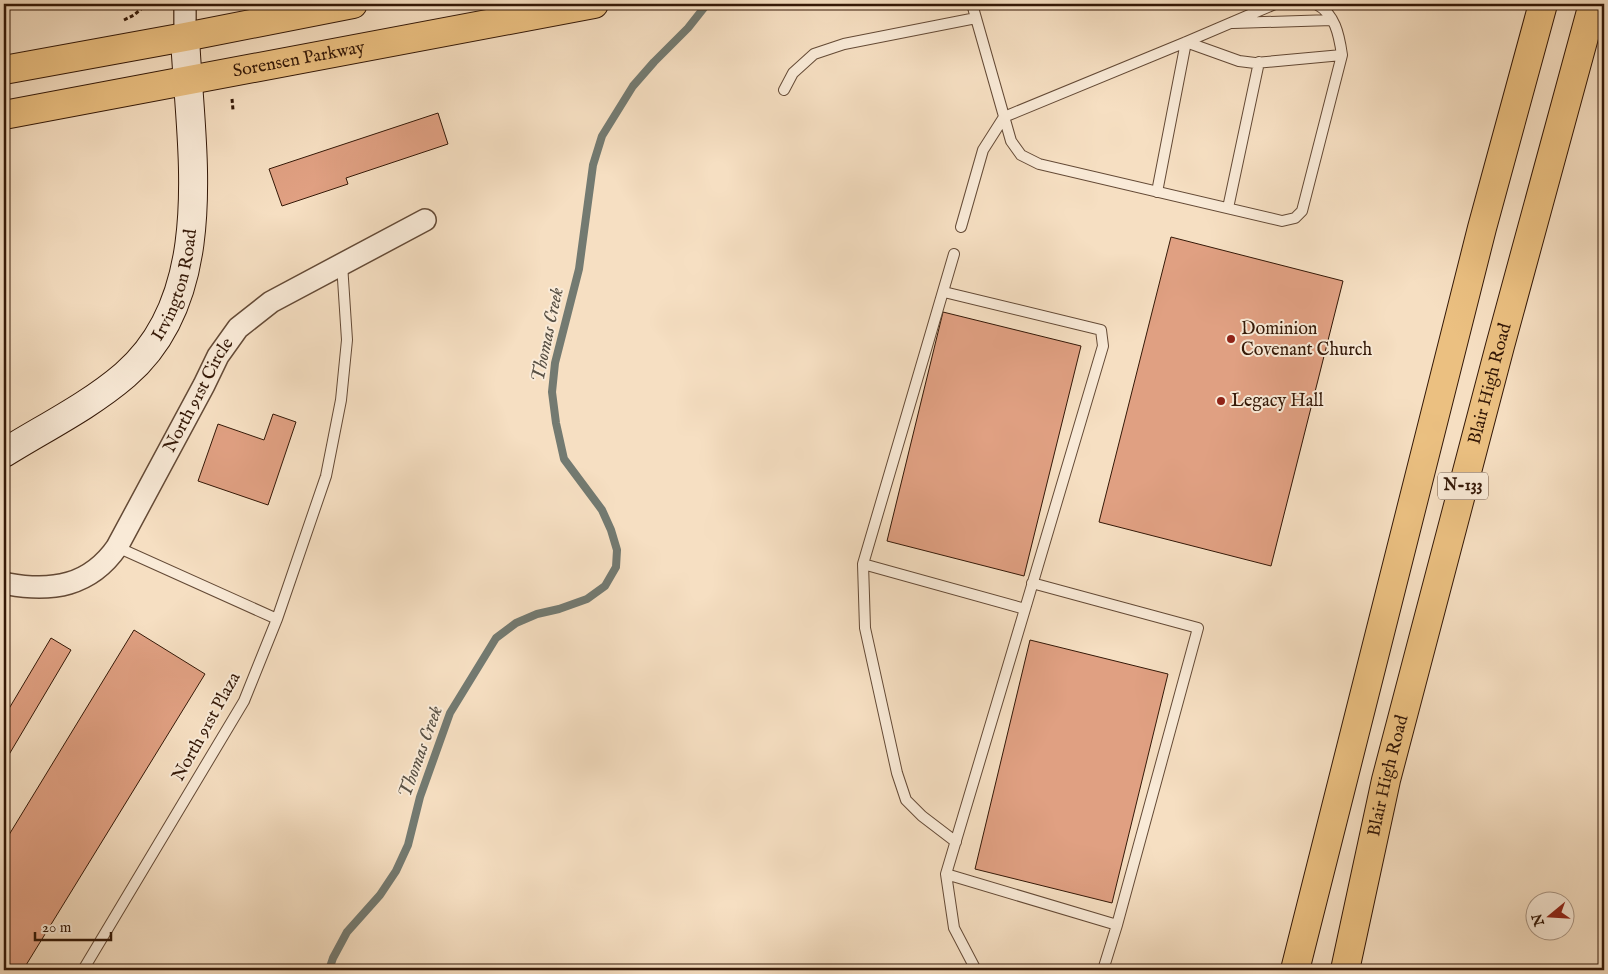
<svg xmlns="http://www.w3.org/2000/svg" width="1608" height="974" viewBox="0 0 1608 974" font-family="'IM FELL English',serif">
  <rect width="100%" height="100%" fill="#f6dfc2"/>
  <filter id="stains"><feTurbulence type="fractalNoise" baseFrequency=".004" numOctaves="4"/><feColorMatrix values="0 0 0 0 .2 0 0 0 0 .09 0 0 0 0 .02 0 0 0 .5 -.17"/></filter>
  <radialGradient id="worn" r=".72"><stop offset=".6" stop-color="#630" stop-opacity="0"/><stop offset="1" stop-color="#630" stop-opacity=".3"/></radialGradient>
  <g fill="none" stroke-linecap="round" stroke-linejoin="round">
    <path stroke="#737a71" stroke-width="8" d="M329 970 333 958 347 932 380 895 396 871 408 845 420 797 450 713 496 638 516 623 537 614 559 609 587 599 605 586 616 567 617 550 611 530 602 510 564 459 556 423 552 392 555 363 579 269 593 165 602 136 633 86 654 62 688 28 707 4"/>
  </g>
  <path fill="#e0a082" stroke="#341807" d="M438 113 448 144 346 178 348 184 282 206 269 169Z
    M1171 237 1343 281 1271 566 1099 522Z
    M943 312 1081 346 1024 576 887 541Z
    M273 414 296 422 268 505 198 481 218 424 264 440Z
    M134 630 205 674 23 970H4V843Z
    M51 638 71 650 4 763V717Z
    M1030 640 1168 674 1112 903 975 869Z"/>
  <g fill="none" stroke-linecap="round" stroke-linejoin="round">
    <g stroke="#644a36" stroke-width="12">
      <path id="lane" d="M972 4 1011 141 1021 155 1039 164 1282 221 1295 218 1302 211 1342 55C1339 34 1335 14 1316 4
        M1233 23 1332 20
        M784 90 793 73 814 54 844 44 976 18
        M1157 192 1186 42 1239 61 1255 63 1342 55
        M1228 208 1259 62
        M961 227 983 150 1004 117 1186 42 1275 4
        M944 292 1101 330 1103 346 1025 609 863 564 954 254
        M863 564 865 628 897 773 906 800 922 816 956 842
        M1025 609 946 874 1117 925 1198 628 1032 583
        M277 619 326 476 341 400 347 340 342 264
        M946 874 954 928 976 970
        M83 970 244 701 277 619 117 547
        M1103 970 1117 925"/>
    </g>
    <g stroke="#644a36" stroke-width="24">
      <g id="street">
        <path d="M185 4V37"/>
        <path id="s1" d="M8 584C52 592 90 586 117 547L204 385 218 356 238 328 271 302 425 220"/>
      </g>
    </g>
    <g stroke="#341807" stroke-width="30">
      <g id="secondary">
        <path id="s2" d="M4 453C44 428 89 406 125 375 219 294 190 146 185 37"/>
      </g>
    </g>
    <g stroke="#341807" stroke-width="30">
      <g id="primary">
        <path d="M4 70 185 37 353 4"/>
        <path id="s3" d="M4 115 594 4"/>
        <path d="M1295 970 1482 228 1543 4"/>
        <path id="s4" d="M1345 970 1386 780 1500 346 1593 4"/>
      </g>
    </g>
    <path stroke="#341807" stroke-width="3" stroke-dasharray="4 2.5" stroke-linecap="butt" d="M124 20 134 15 147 4
      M232 99 233 110"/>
    <use href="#lane" stroke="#f9ead7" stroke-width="10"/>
    <use href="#street" stroke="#f9ead7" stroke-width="21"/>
    <use href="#secondary" stroke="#f9ead7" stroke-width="28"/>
    <use href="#primary" stroke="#ebc081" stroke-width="28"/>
  </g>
  <g fill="#8f2418" stroke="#f9ead7" stroke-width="2">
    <circle cx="1231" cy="339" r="5"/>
    <circle cx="1221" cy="401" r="5"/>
  </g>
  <g text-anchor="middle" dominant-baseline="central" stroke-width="4" stroke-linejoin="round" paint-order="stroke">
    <rect fill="#f9ead7" stroke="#6f5745" stroke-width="1" x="1438" y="472.5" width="50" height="27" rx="4"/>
    <g font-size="16" font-weight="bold" fill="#341807">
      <text x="1463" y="486">N-133</text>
    </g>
    <g font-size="18" fill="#341807" stroke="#f9ead7">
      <text stroke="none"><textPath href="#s3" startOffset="300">Sorensen Parkway</textPath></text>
      <text stroke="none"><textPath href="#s2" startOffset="250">Irvington Road</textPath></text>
      <text stroke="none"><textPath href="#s4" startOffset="604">Blair High Road</textPath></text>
      <text stroke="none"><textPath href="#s1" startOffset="295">North 91st Circle</textPath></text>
      <text transform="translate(207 727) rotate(-61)">North 91st Plaza</text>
      <text stroke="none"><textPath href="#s4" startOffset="199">Blair High Road</textPath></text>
    </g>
    <g font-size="18" fill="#341807" stroke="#f9ead7" text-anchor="start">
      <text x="1241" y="329">Dominion<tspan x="1241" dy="21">Covenant Church</tspan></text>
      <text x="1231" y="401">Legacy Hall</text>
    </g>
    <g font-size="19" font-style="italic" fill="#595145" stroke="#f9ead7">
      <text transform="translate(548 335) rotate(-78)">Thomas Creek</text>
      <text transform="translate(421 752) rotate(-70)">Thomas Creek</text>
    </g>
  </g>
  <rect width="1608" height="974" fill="none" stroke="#f6dfc2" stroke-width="20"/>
  <rect x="5" y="5" width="1598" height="964" fill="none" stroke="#341807" stroke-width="2.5"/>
  <rect x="10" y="10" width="1588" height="954" fill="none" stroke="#341807"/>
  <g transform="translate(1550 916) rotate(252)"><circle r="24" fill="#f9ead7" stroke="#aa9684"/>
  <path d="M0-4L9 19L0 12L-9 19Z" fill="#8f2418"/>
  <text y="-8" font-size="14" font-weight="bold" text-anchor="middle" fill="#341807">N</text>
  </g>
  <path d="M35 932v8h76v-8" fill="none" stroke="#341807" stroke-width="2.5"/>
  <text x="42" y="932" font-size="15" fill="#341807" stroke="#f9ead7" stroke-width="4" paint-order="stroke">20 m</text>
  <rect width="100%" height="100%" filter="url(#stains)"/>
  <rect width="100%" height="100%" fill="url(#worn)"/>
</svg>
